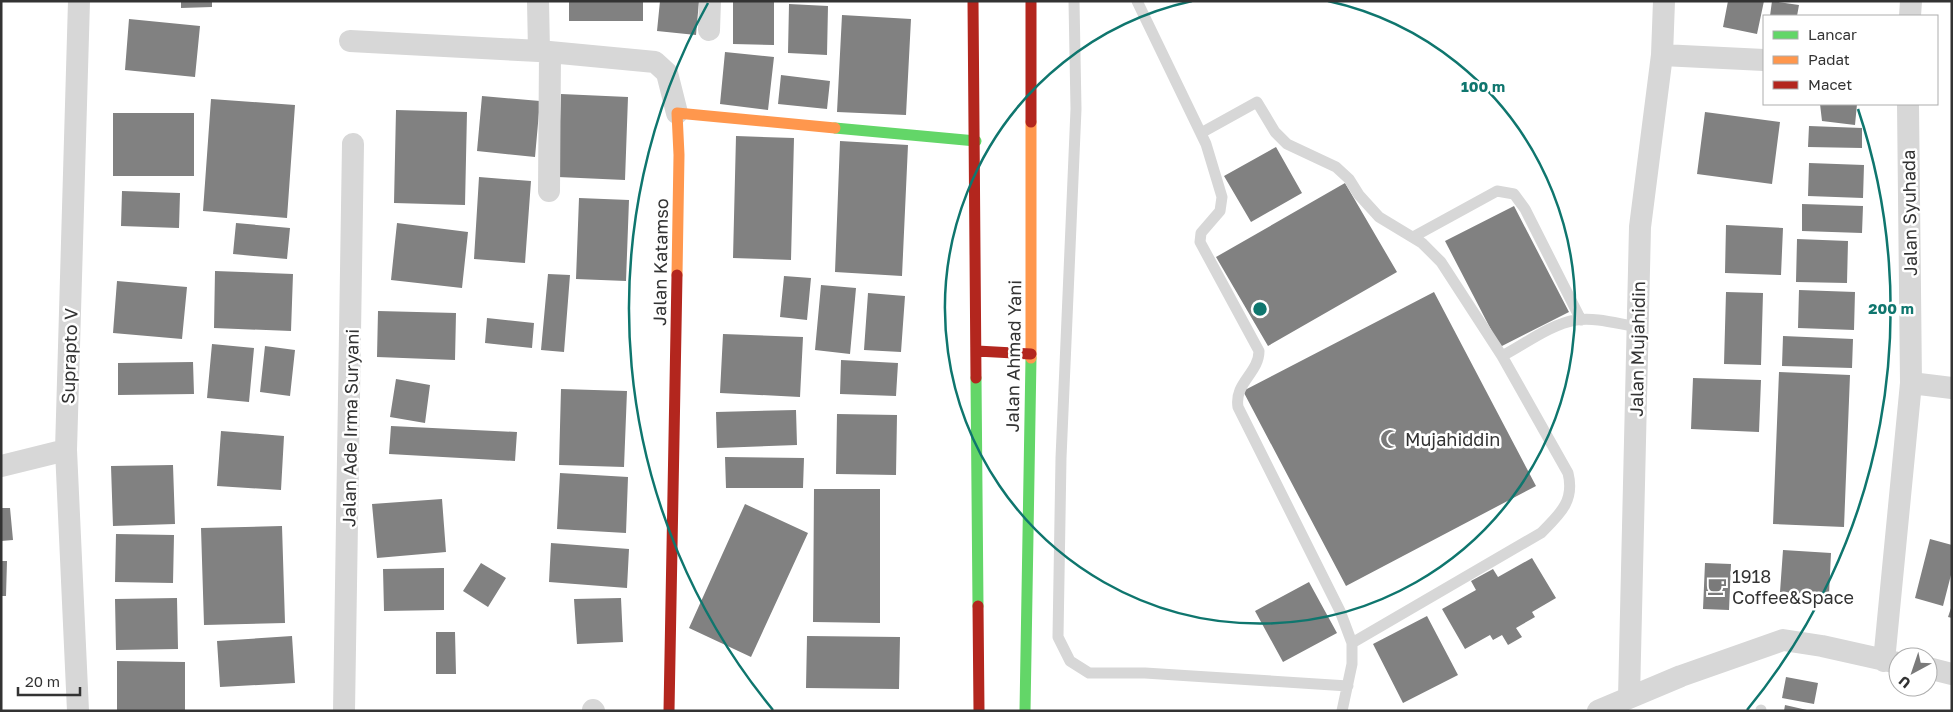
<svg xmlns="http://www.w3.org/2000/svg" width="1953" height="712" viewBox="0 0 1953 712" font-family="'Golos Text',sans-serif">
  <rect width="100%" height="100%" fill="#fff"/>
  <path fill="#818181" d="M181 1H212V7L181 8Z
    M569 1H643V21H569Z
    M660 1H699L696 35 657 31Z
    M733 1H774V45L733 44Z
    M1728 1H1764L1757 34 1723 27Z
    M1772 1 1799 5 1797 16H1770Z
    M789 4 828 6 827 55 788 53Z
    M842 15 911 19 906 115 837 112Z
    M129 19 200 26 195 77 125 70Z
    M725 52 774 57 768 110 720 104Z
    M781 75 830 81 827 109 778 104Z
    M561 94 628 97 625 180 558 177Z
    M482 96 540 101 535 157 477 151Z
    M211 99 295 105 287 218 203 211Z
    M1820 104H1857L1855 125 1822 121Z
    M396 110 467 112 465 205 394 203Z
    M1705 112 1780 122 1772 184 1697 174Z
    M113 113H194V176H113Z
    M1809 126 1862 128V148L1808 147Z
    M736 136 794 138 791 260 733 258Z
    M840 141 908 145 902 276 835 272Z
    M1276 147 1302 193 1251 222 1224 176Z
    M1809 163 1864 165 1863 198 1808 196Z
    M479 177 531 181 525 263 474 259Z
    M1345 183 1397 272 1268 346 1216 257Z
    M122 191 180 193 179 228 121 226Z
    M579 198 629 200 626 281 576 279Z
    M1802 204 1863 206 1862 233 1802 231Z
    M1514 206 1569 312 1500 347 1445 241Z
    M236 223 290 228 287 259 233 254Z
    M397 223 468 232 462 288 391 280Z
    M1726 225 1783 228 1781 275 1725 273Z
    M1797 239 1848 241 1847 283 1796 282Z
    M215 271 293 274 291 331 214 328Z
    M548 274 570 275 564 352 541 350Z
    M784 276 811 278 807 320 780 317Z
    M117 281 187 287 182 339 113 333Z
    M821 285 856 288 850 354 815 350Z
    M1799 290 1855 292 1854 330 1798 328Z
    M1434 292 1536 486 1346 586 1243 391Z
    M1726 292 1763 293 1761 365 1724 364Z
    M868 293 905 296 901 352 864 350Z
    M378 311 456 313 455 360 377 357Z
    M487 318 534 323 532 348 485 343Z
    M723 334 803 337 800 397 720 393Z
    M1783 336 1853 339 1852 368 1782 366Z
    M212 344 254 348 249 402 207 398Z
    M265 346 295 350 290 396 260 392Z
    M841 360 898 363 896 396 840 394Z
    M193 362 194 394 118 395V363Z
    M1779 372 1850 375 1844 527 1773 524Z
    M1693 378 1761 380 1759 432 1691 429Z
    M396 379 430 385 425 423 390 417Z
    M561 389 627 391 624 467 559 465Z
    M796 410 797 445 717 448 716 412Z
    M837 414 897 415 896 475 836 474Z
    M391 426 517 432 515 461 389 454Z
    M221 431 284 436 281 490 217 486Z
    M725 457 804 458 803 488H726Z
    M173 465 175 524 113 526 111 466Z
    M560 473 628 477 626 533 557 529Z
    M814 489H880V623L813 622Z
    M442 499 446 552 377 558 372 504Z
    M745 504 808 533 751 657 689 628Z
    M1 508H10L13 540 1 541Z
    M282 526 285 623 204 625 201 528Z
    M116 534 174 535 173 583 115 582Z
    M1930 539 1952 545V571L1943 606 1915 598Z
    M551 543 629 549 627 588 549 582Z
    M1783 550 1831 553 1829 595 1780 592Z
    M1532 558 1556 598 1532 612 1535 617 1516 628 1522 637 1508 645 1502 635 1493 640 1490 635 1465 649 1442 609 1476 590 1471 581 1493 569 1498 577Z
    M1 561H7L6 596H1Z
    M481 563 506 578 488 607 463 591Z
    M1705 563 1731 564 1729 610 1703 609Z
    M444 568V610L384 611 383 569Z
    M1309 582 1337 633 1283 662 1255 611Z
    M177 598 178 649 116 650 115 599Z
    M621 598 623 642 577 644 574 599Z
    M1952 605V618L1948 617Z
    M1427 616 1458 675 1403 703 1373 644Z
    M436 632H455L456 674H436Z
    M292 636 295 683 220 687 217 641Z
    M807 636 900 637 899 689 806 688Z
    M117 661 185 662V711H117Z
    M1786 677 1818 683 1814 704 1782 698Z
    M1785 705 1807 710V711H1784Z"/>
  <g fill="none" stroke-linecap="round" stroke-linejoin="round">
    <path stroke="#d7d7d7" stroke-width="11" d="M1074 1 1076 109 1061 458 1058 637 1070 661 1089 673H1145L1348 686
      M1137 1 1206 144 1222 197 1220 211 1201 233 1200 242 1259 351C1259 373 1234 383 1238 407L1340 611 1352 643V664L1342 711
      M1201 133 1257 102 1275 132 1287 144 1336 167 1349 179 1359 195 1379 217 1422 243 1441 262 1502 356 1568 473C1575 501 1560 514 1541 533L1352 643
      M1413 237 1497 191 1514 194 1525 209 1581 320
      M1502 356C1525 344 1551 324 1576 320 1596 317 1618 324 1638 327
      M1761 711V710"/>
    <path stroke="#d7d7d7" stroke-width="22" d="M538 1 539 51
      M1910 16 1911 1
      M709 30 710 1
      M350 41 539 51 655 62 667 73 677 113
      M1662 55 1764 60
      M549 191 550 53
      M1911 383 1952 388
      M1 466 66 450
      M1884 661 1911 383 1908 104
      M1928 668 1952 674
      M1629 698 1640 227 1662 55 1664 1
      M593 710 594 711
      M78 711 66 450 79 1
      M344 711 353 144
      M1598 711 1681 676 1783 640 1822 646 1898 663"/>
    <path stroke="#63d668" stroke-width="11" d="M835 128 976 141
      M976 378 978 606
      M1025 711 1031 358"/>
    <path stroke="#ff974d" stroke-width="11" d="M677 275 679 155 677 113 835 128
      M1031 358V122"/>
    <path stroke="#b3261e" stroke-width="11" d="M973 1 976 378
      M1031 1V122
      M977 351 1031 354
      M978 606 979 711
      M669 711 677 275"/>
  </g>
  <g fill="none" stroke="#0f766e" stroke-width="2.5">
    <path d="M1328 1A315 315 0 1 1 1192 1"/>
    <path d="M773 710A631 631 0 0 1 708 3M1858 109A631 631 0 0 1 1747 710"/>
  </g>
  <defs>
    <g id="mosque-bare" transform="scale(1.5)"><path d="M3.5-4.9A6 6 0 1 0 3.5 4.9A5 5 0 1 1 3.5-4.9Z" fill="#7a7a7a" stroke="#fff" stroke-width="2.5" paint-order="stroke"/></g>
    <g id="cafe-bare" transform="scale(1.5)"><path d="M-5.5-4.5H6V0H3Q3 3.5 0 3.5H-2.5Q-5.5 3.5-5.5 0ZM3-3.2v2h1.7v-2ZM-6 4.5H4V6H-6Z" fill="#7a7a7a" stroke="#fff" stroke-width="2.5" paint-order="stroke"/></g>
  </defs>
  <g fill-rule="evenodd">
    <use href="#mosque-bare" x="1390" y="439"/>
    <use href="#cafe-bare" x="1717" y="586"/>
  </g>
  <g text-anchor="middle" dominant-baseline="central" stroke-width="5" stroke-linejoin="round" paint-order="stroke">
    <g font-size="18" fill="#333" stroke="#fff">
      <text transform="translate(1909 213) rotate(-91)">Jalan Syuhada</text>
      <text transform="translate(660 262) rotate(-89)">Jalan Katamso</text>
      <text transform="translate(1637 349) rotate(-89)">Jalan Mujahidin</text>
      <text transform="translate(69 356) rotate(-88)">Suprapto V</text>
      <text transform="translate(1013 356) rotate(-89)">Jalan Ahmad Yani</text>
      <text transform="translate(350 428) rotate(-89)">Jalan Ade Irma Suryani</text>
    </g>
    <g font-size="18" fill="#333" stroke="#fff" text-anchor="start">
      <text x="1405" y="439">Mujahiddin</text>
      <text x="1732" y="576">1918<tspan x="1732" dy="21">Coffee&amp;Space</tspan></text>
    </g>
  </g>
  <circle cx="1260" cy="309" r="8" fill="#0f766e" stroke="#fff" stroke-width="2.5"/>
  <g font-size="15" text-anchor="middle" font-weight="bold" fill="#0f766e" stroke="#fff" stroke-width="5" stroke-linejoin="round" paint-order="stroke">
    <text x="1483" y="92">100 m</text>
    <text x="1891" y="314">200 m</text>
  </g>
  <rect width="1953" height="712" fill="none" stroke="#333333" stroke-width="5"/>
  <rect x="1763" y="15" width="175" height="90" fill="#ffffff" stroke="#adadad"/>
  <rect x="1773" y="31" width="25" height="8" fill="#63d668" stroke="#adadad"/>
  <text x="1808" y="40" font-size="15" fill="#333333">Lancar</text>
  <rect x="1773" y="56" width="25" height="8" fill="#ff974d" stroke="#adadad"/>
  <text x="1808" y="65" font-size="15" fill="#333333">Padat</text>
  <rect x="1773" y="81" width="25" height="8" fill="#b3261e" stroke="#adadad"/>
  <text x="1808" y="90" font-size="15" fill="#333333">Macet</text>
  <g transform="translate(1913 672) rotate(220)"><circle r="24" fill="#ffffff" stroke="#adadad"/>
  <path d="M0-4L9 19L0 12L-9 19Z" fill="#7a7a7a"/>
  <text y="-8" font-size="14" font-weight="bold" text-anchor="middle" fill="#333333">U</text>
  </g>
  <path d="M18 687v8h62v-8" fill="none" stroke="#333333" stroke-width="2.5"/>
  <text x="25" y="687" font-size="15" fill="#333333" stroke="#ffffff" stroke-width="4" paint-order="stroke">20 m</text>
</svg>
